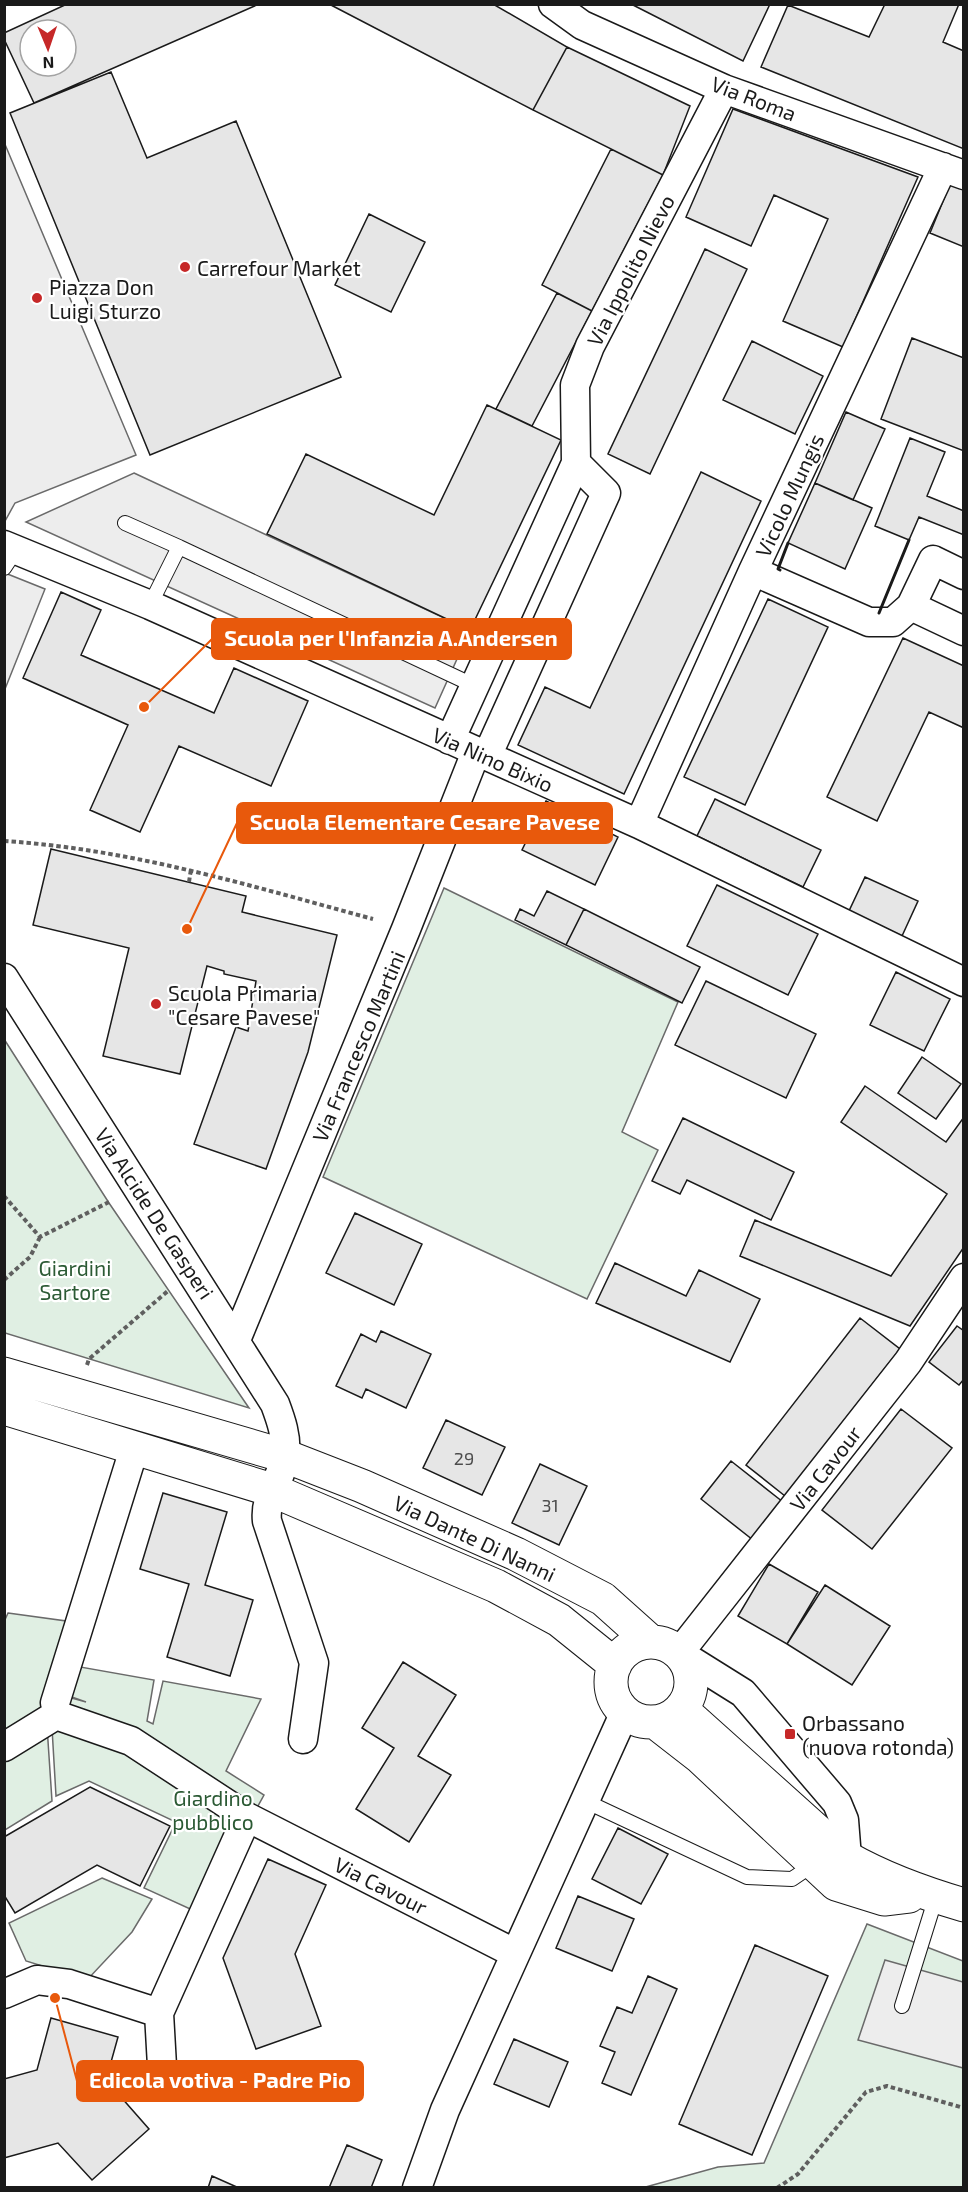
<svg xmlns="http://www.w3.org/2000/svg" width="968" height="2192" viewBox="0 0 968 2192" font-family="'Exo 2',sans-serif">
  <rect width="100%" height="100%" fill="#fff"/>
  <path fill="#e0efe3" stroke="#6a6a6a" stroke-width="1.5" d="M444 888 678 1002 622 1132 658 1150 587 1299 323 1177Z
    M4 1039 109 1203 249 1408 5 1333Z
    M8 1613 66 1621 50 1692 86 1702 69 1696 75 1666 154 1680 147 1721 153 1724 163 1681 261 1699 226 1771 264 1795 199 1913 144 1888 176 1822 89 1781 56 1796 50 1694 46 1711 52 1801 5 1830 4 1622Z
    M102 1878 152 1899 132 1932 87 1980 26 1961 9 1923Z
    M867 1924 963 1961V2187L642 2188 718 2167 764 2163Z"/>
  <path fill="#ededed" stroke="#6a6a6a" stroke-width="1.5" d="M4 142 136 455 15 503 5 521Z
    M134 473 470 630 435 708 26 522Z
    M5 573 45 589 5 689Z
    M885 1960 963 1982V2068L858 2040Z"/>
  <path fill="#e6e6e6" stroke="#1a1a1a" stroke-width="1.5" fill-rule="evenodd" d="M67 4H259L34 103 4 39V33ZM30 30H66V66H30Z
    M329 4H493L567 47 533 110Z
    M631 4H770L743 61Z
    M885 4H959L943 42 964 51V149L761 67 788 5 869 37Z
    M567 47 690 106 663 175 533 110Z
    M111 72 147 158 236 121 341 377 150 455 10 113Z
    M733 109 918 177 843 347 783 321 828 219 774 195 751 246 686 217Z
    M611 149 663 175 592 311 542 285Z
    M950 184 964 189V247L930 233Z
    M369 214 425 242 391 312 335 285Z
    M705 249 747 269 650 474 608 454Z
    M557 293 592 311 532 426 496 409Z
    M912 338 964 358V451L881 419Z
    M752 341 823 376 795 434 723 400Z
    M487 405 561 440 470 630 267 534 306 454 434 515Z
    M846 412 885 429 853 500 815 483Z
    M910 438 945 452 927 496 964 511V535L919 517 909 540 875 526Z
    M701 472 761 501 624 794 518 745 545 687 590 708Z
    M815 483 872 508 845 569 788 543Z
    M61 592 101 610 81 655 214 713 234 668 308 701 271 786 179 746 140 832 90 810 128 725 23 678Z
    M768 599 828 627 745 805 684 777Z
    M903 638 964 666V728L929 712 877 821 827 797Z
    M715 799 821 850 803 887 697 836Z
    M546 801 618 837 595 885 522 850Z
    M51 849 246 896 242 912 337 935 308 1052 266 1169 194 1144 236 1027 248 1031 256 981 224 974V971L207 966 180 1074 103 1056 129 948 33 925Z
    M865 877 918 901 902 936 849 911Z
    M717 885 818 934 788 995 687 946Z
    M547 891 584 909 566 945 515 920 520 909 534 916Z
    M584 909 700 967 682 1003 566 945Z
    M896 972 950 999 924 1051 870 1025Z
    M706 981 816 1034 786 1098 675 1045Z
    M922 1057 961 1084 936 1119 898 1093Z
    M865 1086 946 1142 964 1117V1247L910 1326 740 1256 755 1220 891 1276 947 1194 841 1122Z
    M683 1118 794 1172 771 1220 687 1180 680 1194 652 1181Z
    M355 1213 422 1244 394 1305 326 1273Z
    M615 1263 686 1296 699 1270 760 1299 730 1362 596 1303Z
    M860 1318 900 1349 785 1496 746 1465Z
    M957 1326 964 1331V1379L959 1385 929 1362Z
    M381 1331 431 1354 406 1408 366 1389 362 1398 336 1386 361 1334 376 1342Z
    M901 1409 952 1448 872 1549 822 1510Z
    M446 1420 505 1447 482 1495 423 1468Z
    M731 1461 783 1502 753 1540 701 1499Z
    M540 1464 587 1486 559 1545 512 1523Z
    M163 1493 227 1512 205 1585 253 1600 230 1676 167 1657 189 1584 140 1569Z
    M769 1564 818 1592 787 1644 738 1616Z
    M825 1585 890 1626 852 1685 787 1644Z
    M403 1662 456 1695 418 1756 451 1775 409 1842 356 1809 394 1748 362 1728Z
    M90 1787 170 1826 140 1886 97 1865 15 1913 4 1895V1837Z
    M618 1828 668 1854 641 1904 592 1879Z
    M268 1859 326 1885 295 1954 321 2026 256 2049 223 1958Z
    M578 1896 634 1919 612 1971 556 1948Z
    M755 1945 828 1976 752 2155 679 2124Z
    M648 1976 677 1989 631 2095 602 2083 615 2052 600 2046 617 2007 632 2013Z
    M51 2018 118 2037 106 2080 149 2129 92 2180 58 2143 4 2158V2079L37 2070Z
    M514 2039 568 2062 549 2107 494 2084Z
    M347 2145 382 2160 371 2188H329Z
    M212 2176 239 2188H208Z"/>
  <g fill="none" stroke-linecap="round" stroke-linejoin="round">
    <g stroke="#1a1a1a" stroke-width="16">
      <path id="lane" d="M125 523 179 547
        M4 568 16 550
        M150 605 179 547 475 686
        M585 1801 747 1877 792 1879 814 1864
        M902 2006 936 1897"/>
    </g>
    <g stroke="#1a1a1a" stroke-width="31">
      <path id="street" d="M553 4 582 25 724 89 964 175
        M4 545 150 605 639 824 964 982
        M753 571 869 622H893L911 606 933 560 964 575
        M911 606 964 631
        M450 740 576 463 575 385 590 346 724 89
        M487 756 606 493 576 463
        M639 824 753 571 943 167
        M4 978 275 1404C281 1420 287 1437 285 1455 283 1479 264 1494 267 1521L314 1663 303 1739
        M236 1340 406 929 476 752
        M55 1703 135 1446
        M4 1747 56 1715 131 1741 247 1817 514 1953
        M847 1858 844 1820 837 1803 743 1693 679 1653 908 1362 964 1278
        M4 1994 37 1980 69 1984 159 2013
        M162 2066 159 2013 247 1817
        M417 2188 445 2110 625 1712"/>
    </g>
    <g stroke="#1a1a1a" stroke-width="35">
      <path id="secondary" d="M4 1374 285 1456 362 1486 516 1554 603 1599 651 1642
        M4 1408 272 1490 496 1586 559 1620 615 1665
        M611 1682a40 40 0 1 1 80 0a40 40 0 1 1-80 0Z
        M681 1709 847 1858C884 1879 923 1893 964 1905
        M655 1722 700 1757 836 1884 884 1899 909 1896"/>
    </g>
    <path stroke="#5f5f5f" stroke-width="4" stroke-dasharray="4.5 3" stroke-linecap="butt" d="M4 841C131 849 251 886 373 919
      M189 882 191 869
      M4 1196 40 1237 111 1201
      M4 1280 30 1257 40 1237
      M87 1365 89 1359 169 1290
      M777 2188 798 2174 866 2092 887 2086 964 2108"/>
    <use href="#lane" stroke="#fff" stroke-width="14"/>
    <use href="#street" stroke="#fff" stroke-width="28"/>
    <use href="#secondary" stroke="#fff" stroke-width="33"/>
    <path stroke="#1a1a1a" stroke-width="3" d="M780 570 778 569 788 543
      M879 613 909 540"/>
  </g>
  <g fill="#c62828" stroke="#fff" stroke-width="2">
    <circle cx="185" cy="267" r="6"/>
    <circle cx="37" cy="298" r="6"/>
    <circle cx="156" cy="1004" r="6"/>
    <rect x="784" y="1728" width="12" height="12" rx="3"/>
  </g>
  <g text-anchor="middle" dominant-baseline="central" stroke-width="4.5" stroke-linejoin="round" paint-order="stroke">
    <g font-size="18" fill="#4d4d4d">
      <text x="464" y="1458">29</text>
      <text x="550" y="1505">31</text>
    </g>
    <g font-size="21" fill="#1a1a1a" stroke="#fff">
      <text transform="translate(754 98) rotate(21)">Via Roma</text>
      <text transform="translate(630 270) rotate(-63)">Via Ippolito Nievo</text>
      <text transform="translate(789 495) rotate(-65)">Vicolo Mungis</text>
      <text transform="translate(493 759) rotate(24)">Via Nino Bixio</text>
      <text transform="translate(358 1046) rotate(-67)">Via Francesco Martini</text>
      <text transform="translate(155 1213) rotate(57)">Via Alcide De Gasperi</text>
      <text transform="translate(825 1468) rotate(-52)">Via Cavour</text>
      <text transform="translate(475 1538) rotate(25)">Via Dante Di Nanni</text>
      <text transform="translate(381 1885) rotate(27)">Via Cavour</text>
    </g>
    <g font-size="21" fill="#1a1a1a" stroke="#fff" text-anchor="start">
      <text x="197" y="267">Carrefour Market</text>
      <text x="49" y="286">Piazza Don<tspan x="49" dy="24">Luigi Sturzo</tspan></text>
      <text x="168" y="992">Scuola Primaria<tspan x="168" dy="24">"Cesare Pavese"</tspan></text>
      <text x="802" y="1722">Orbassano<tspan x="802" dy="24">(nuova rotonda)</tspan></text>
    </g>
    <g font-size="21" fill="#2b5a34" stroke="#fff">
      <text x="75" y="1267">Giardini<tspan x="75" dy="24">Sartore</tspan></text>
      <text x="213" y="1797">Giardino<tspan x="213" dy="24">pubblico</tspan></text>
    </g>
  </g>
  <path fill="none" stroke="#e8590c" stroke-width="2" d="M144 707L212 639M187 929L237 823M55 1998L77 2081"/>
  <g fill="#e8590c" stroke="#fff" stroke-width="2">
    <circle cx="144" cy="707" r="6"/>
    <circle cx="187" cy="929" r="6"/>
    <circle cx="55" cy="1998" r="6"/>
  </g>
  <g fill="#e8590c" stroke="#e8590c" stroke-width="2">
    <rect x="212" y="619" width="359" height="40" rx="6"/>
    <rect x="237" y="803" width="375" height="40" rx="6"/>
    <rect x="77" y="2061" width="286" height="40" rx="6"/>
  </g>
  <g font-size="22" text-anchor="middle" font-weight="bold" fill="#fff">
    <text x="391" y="646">Scuola per l'Infanzia A.Andersen</text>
    <text x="425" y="830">Scuola Elementare Cesare Pavese</text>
    <text x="220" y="2088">Edicola votiva - Padre Pio</text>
  </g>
  <rect width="968" height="2192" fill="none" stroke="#1a1a1a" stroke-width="12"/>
  <g transform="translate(48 48) rotate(178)"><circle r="28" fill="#ffffff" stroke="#a3a3a3" stroke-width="1.5"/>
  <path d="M0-4.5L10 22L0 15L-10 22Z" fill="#c62828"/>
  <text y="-9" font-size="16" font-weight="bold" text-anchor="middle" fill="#1a1a1a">N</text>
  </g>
</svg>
